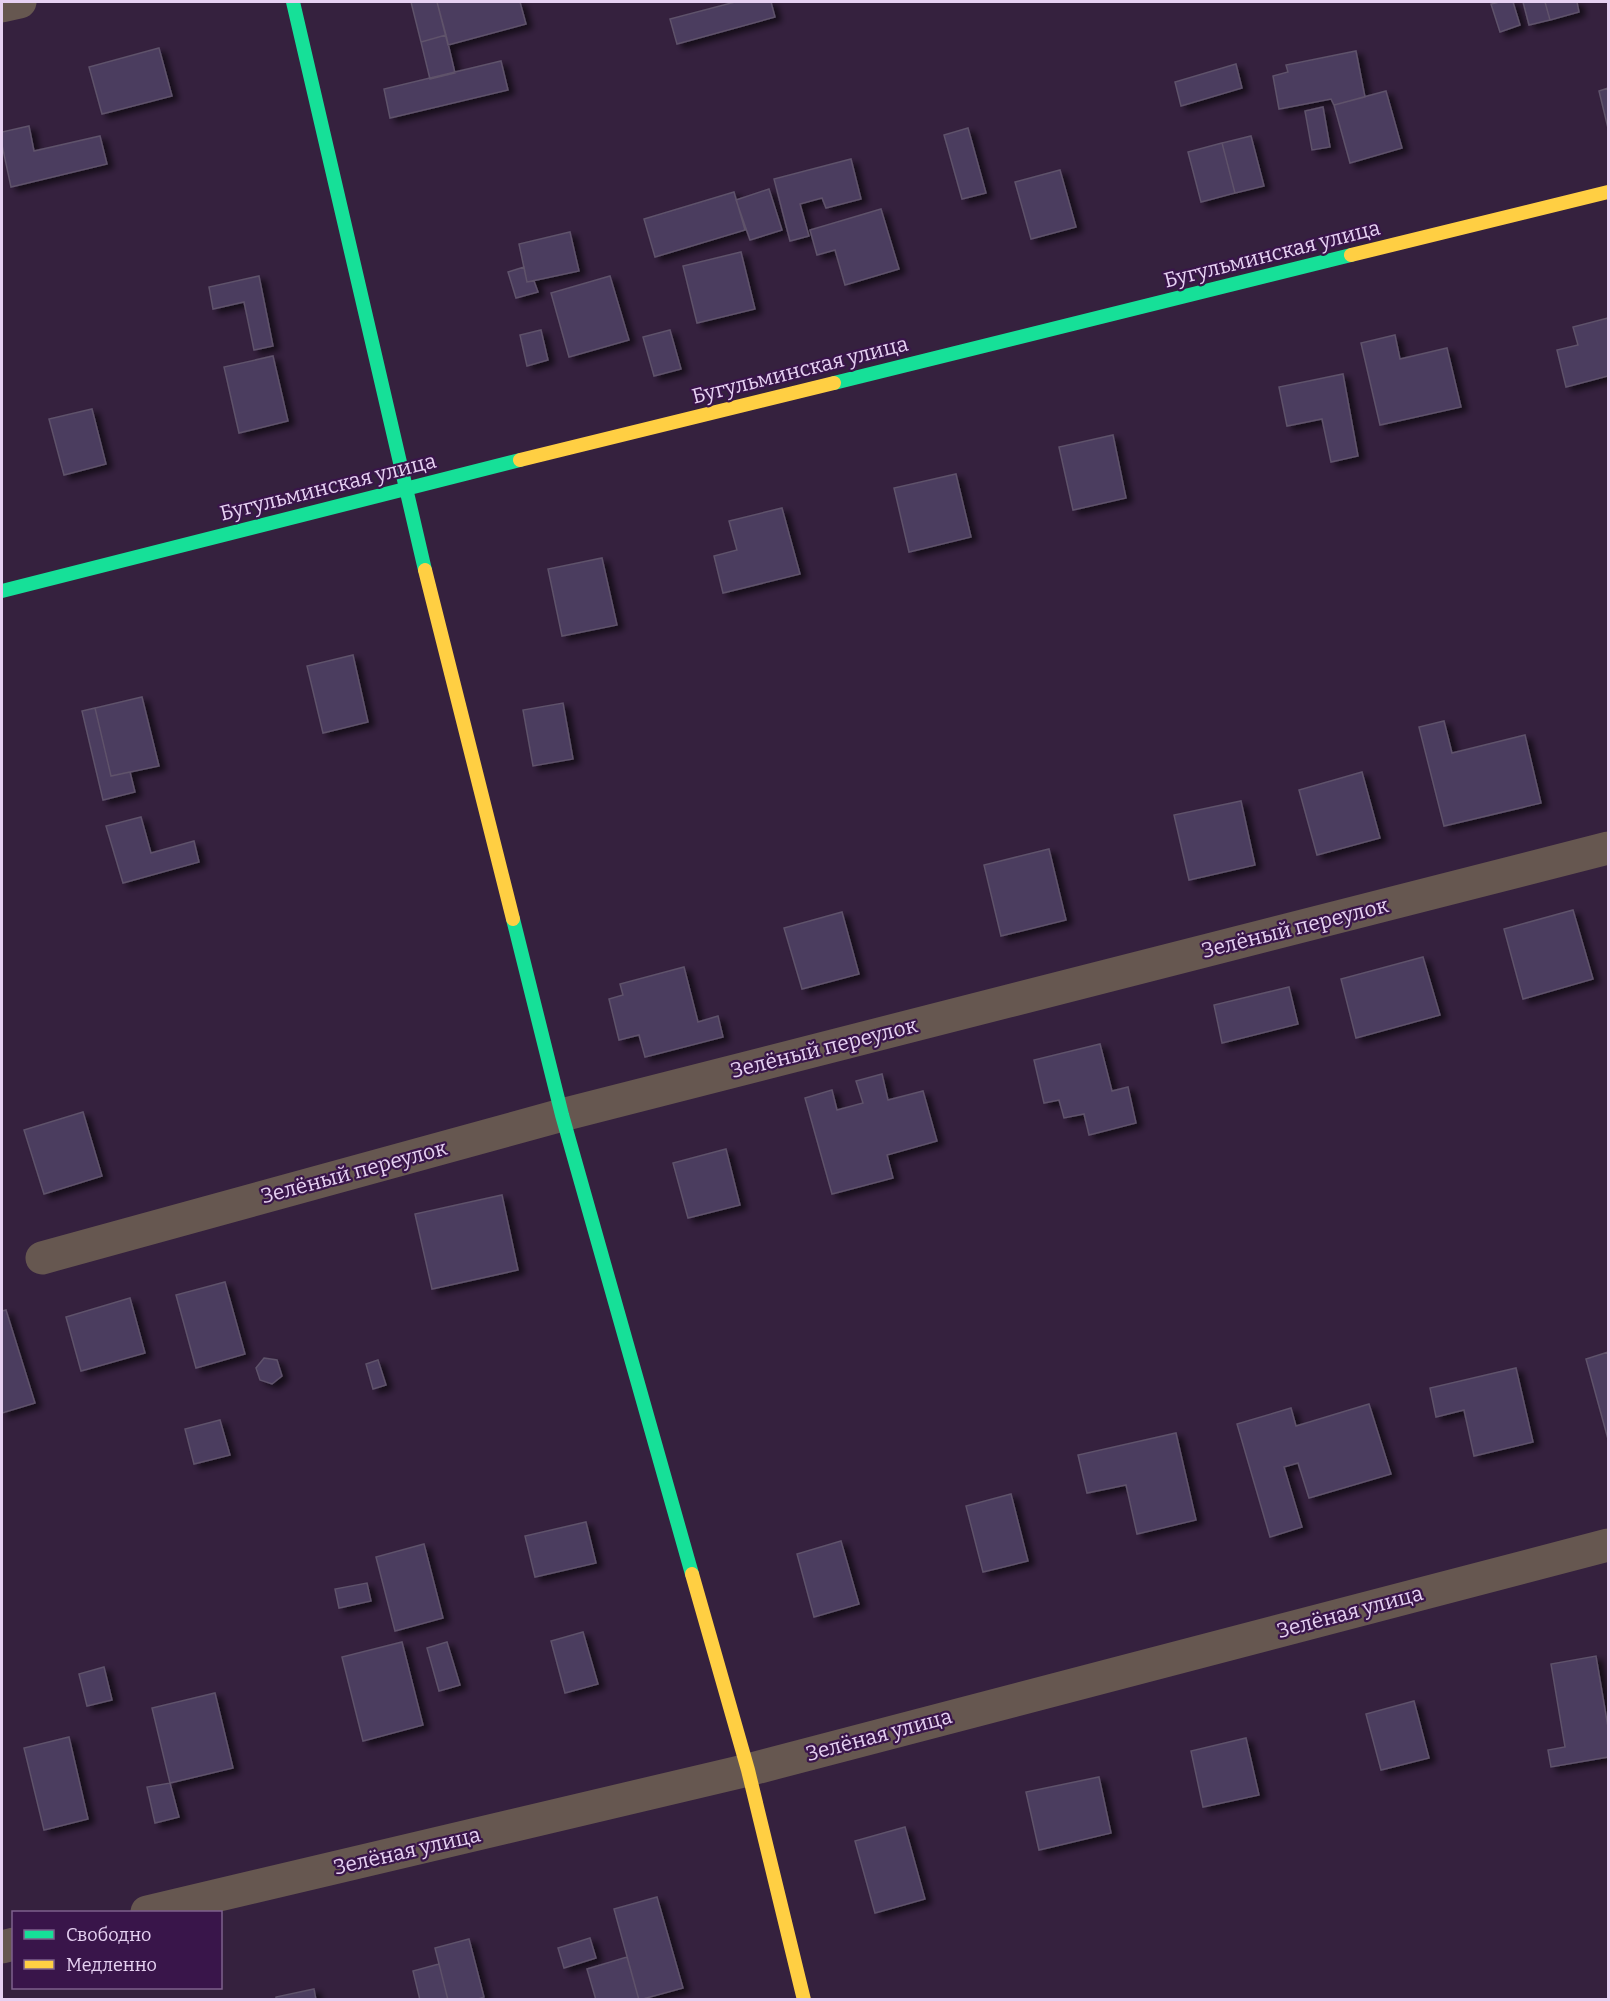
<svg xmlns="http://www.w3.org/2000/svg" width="1610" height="2001" viewBox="0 0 1610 2001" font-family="Bitter,serif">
  <defs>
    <filter id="shadow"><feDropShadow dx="6" dy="4" stdDeviation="3" flood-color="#0009"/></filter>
  </defs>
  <rect width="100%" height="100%" fill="#35213e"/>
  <path fill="#4c3c5e" stroke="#5e526b" stroke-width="1.5" filter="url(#shadow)" d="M411 2H437L446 35 421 42Z
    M437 2H520L526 24 448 45Z
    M735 2H771L775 17 677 44 670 19Z
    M1500 2H1513L1520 25 1500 32 1491 4Z
    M1523 2H1545L1550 20 1529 25Z
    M1545 2H1577L1579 12 1550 20Z
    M446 35 455 73 430 79 421 42Z
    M159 48 172 96 102 114 89 67Z
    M1356 51 1365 97 1334 105 1331 99 1279 109 1273 76 1288 72 1286 65Z
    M501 61 508 90 390 118 384 89Z
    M1236 64 1242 88 1181 106 1175 82Z
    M1608 88V128L1599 91Z
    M1386 91 1402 148 1350 163 1334 105Z
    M1323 107 1330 147 1312 150 1305 111Z
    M29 126 34 151 100 136 107 164 11 187 2 145V132Z
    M968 128 986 193 962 199 944 135Z
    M1251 136 1264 186 1235 193 1222 143Z
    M1222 143 1235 193 1201 202 1188 152Z
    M851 159 861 199 826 208 822 198 800 204 809 236 790 241 774 179Z
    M1060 170 1076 227 1031 239 1015 182Z
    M769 189 782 230 750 240 736 200Z
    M734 192 745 230 655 257 644 219Z
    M881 209 899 269 845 285 835 250 817 255 810 230Z
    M570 232 579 271 527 282 519 244Z
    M741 252 755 309 697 323 683 266Z
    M524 267 527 282 534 281 538 292 516 298 508 272Z
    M259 276 273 346 254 350 244 302 213 309 209 287Z
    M610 276 629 340 569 357 551 293Z
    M1608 318V376L1566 387 1557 350 1578 345 1573 327Z
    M541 330 548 360 527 366 520 335Z
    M670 330 681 369 654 376 643 337Z
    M1395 335 1400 359 1447 348 1461 407 1380 425 1361 343Z
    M273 356 288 421 239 433 224 367Z
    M1343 374 1358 456 1331 462 1322 419 1287 426 1279 387Z
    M92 409 106 464 64 475 49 419Z
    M1113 435 1126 498 1073 510 1059 447Z
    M956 474 971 537 909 552 894 488Z
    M782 508 800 574 723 593 714 556 737 550 729 521Z
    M602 558 617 625 562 636 548 569Z
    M353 655 368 722 323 733 307 666Z
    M142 697 159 766 111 776 95 708Z
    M563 703 573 759 533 766 523 710Z
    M95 708 111 776 130 772 135 792 103 800 82 711Z
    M1444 721 1452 753 1525 735 1541 803 1444 826 1419 727Z
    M1362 772 1380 838 1317 855 1299 790Z
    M1241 801 1255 865 1189 880 1174 815Z
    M141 817 151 853 194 841 199 862 123 883 106 826Z
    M1049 849 1066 920 1001 936 984 865Z
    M1573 910 1593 979 1523 999 1504 929Z
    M842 912 859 974 802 989 784 928Z
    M1423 957 1440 1015 1356 1038 1341 979Z
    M684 967 698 1022 718 1016 723 1037 645 1057 639 1035 619 1040 609 999 623 995 620 984Z
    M1289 987 1298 1024 1222 1043 1214 1005Z
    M1100 1044 1112 1091 1128 1087 1136 1123 1089 1135 1084 1114 1064 1118 1059 1100 1044 1103 1034 1060Z
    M882 1074 888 1100 923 1091 937 1141 887 1155 893 1178 832 1194 805 1098 832 1090 837 1110 863 1103 856 1081Z
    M83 1112 102 1176 44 1194 24 1130Z
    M726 1149 740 1205 688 1218 673 1163Z
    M502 1195 518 1270 432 1289 415 1214Z
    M225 1282 245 1354 196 1368 176 1295Z
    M130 1298 145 1353 81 1371 66 1317Z
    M6 1310 35 1403 2 1413V1311Z
    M1608 1352V1439L1586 1359Z
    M264 1358 277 1360 282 1376 272 1384 260 1380 256 1368Z
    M378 1360 386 1385 373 1389 366 1364Z
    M1516 1368 1533 1442 1474 1456 1464 1410 1436 1417 1430 1388Z
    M1369 1404 1391 1474 1309 1498 1298 1463 1284 1467 1302 1527 1270 1537 1237 1424 1291 1408 1296 1426Z
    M220 1420 230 1455 194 1464 185 1429Z
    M1176 1433 1196 1520 1137 1534 1126 1485 1087 1493 1078 1455Z
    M1011 1494 1028 1561 983 1572 966 1506Z
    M586 1522 596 1563 535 1577 525 1536Z
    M841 1541 859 1604 814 1617 797 1554Z
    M424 1544 443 1618 395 1631 376 1557Z
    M367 1583 371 1601 339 1608 335 1589Z
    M583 1632 598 1684 565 1693 551 1641Z
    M402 1642 423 1725 363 1741 342 1657Z
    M447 1642 460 1685 439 1691 427 1648Z
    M1596 1656 1608 1727V1757L1551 1767 1548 1750 1565 1747 1551 1664Z
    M104 1667 112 1700 87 1706 79 1674Z
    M215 1693 233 1768 170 1783 152 1708Z
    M1414 1701 1429 1758 1381 1770 1366 1714Z
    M69 1737 88 1819 44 1830 24 1748Z
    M1246 1738 1259 1795 1203 1807 1191 1751Z
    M1099 1777 1111 1833 1039 1850 1026 1792Z
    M170 1783 179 1817 155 1823 147 1787Z
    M905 1827 925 1899 875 1913 855 1841Z
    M657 1897 683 1988 639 2000 614 1909Z
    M590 1938 596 1958 564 1968 558 1948Z
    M469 1939 484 1997 475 2000H448L435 1948Z
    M627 1957 639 2000H596L587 1969Z
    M439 1964 448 2000H420L413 1971Z
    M314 1989 316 2000H276V1997Z"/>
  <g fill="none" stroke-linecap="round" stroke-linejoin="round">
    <path stroke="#665750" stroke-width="33" d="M2 6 20 2
      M42 1258 562 1115 1608 848
      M147 1912 748 1770 1608 1545
      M2 1947 14 1944"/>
    <path stroke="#16e098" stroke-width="14" d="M293 2 425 570
      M834 383 1351 255
      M2 591 520 460
      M513 919 562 1115 692 1574"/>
    <path stroke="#ffcf43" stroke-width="14" d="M1351 255 1608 192
      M520 460 834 383
      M425 570 513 919
      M692 1574 748 1770 804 2000"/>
  </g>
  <g text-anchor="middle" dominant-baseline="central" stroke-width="4.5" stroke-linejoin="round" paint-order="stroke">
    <g font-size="21" fill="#e6d1f2" stroke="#39154a">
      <text transform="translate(1272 254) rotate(-14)">Бугульминская улица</text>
      <text transform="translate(800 370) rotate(-14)">Бугульминская улица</text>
      <text transform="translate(328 487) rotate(-14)">Бугульминская улица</text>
      <text transform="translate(1295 928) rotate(-14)">Зелёный переулок</text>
      <text transform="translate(824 1048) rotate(-14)">Зелёный переулок</text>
      <text transform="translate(354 1172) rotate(-15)">Зелёный переулок</text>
      <text transform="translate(1350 1612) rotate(-15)">Зелёная улица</text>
      <text transform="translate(879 1735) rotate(-15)">Зелёная улица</text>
      <text transform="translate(407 1851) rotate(-13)">Зелёная улица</text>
    </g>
  </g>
  <rect width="1610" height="2001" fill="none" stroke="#e6d1f2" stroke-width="6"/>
  <rect x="12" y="1911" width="210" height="78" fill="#39154a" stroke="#7e608d" stroke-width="1.5"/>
  <rect x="24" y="1930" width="30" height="9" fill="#16e098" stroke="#7e608d" stroke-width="1.5"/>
  <text x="66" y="1941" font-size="18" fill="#e6d1f2">Свободно</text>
  <rect x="24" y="1960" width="30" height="9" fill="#ffcf43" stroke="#7e608d" stroke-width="1.5"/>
  <text x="66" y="1971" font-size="18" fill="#e6d1f2">Медленно</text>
</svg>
